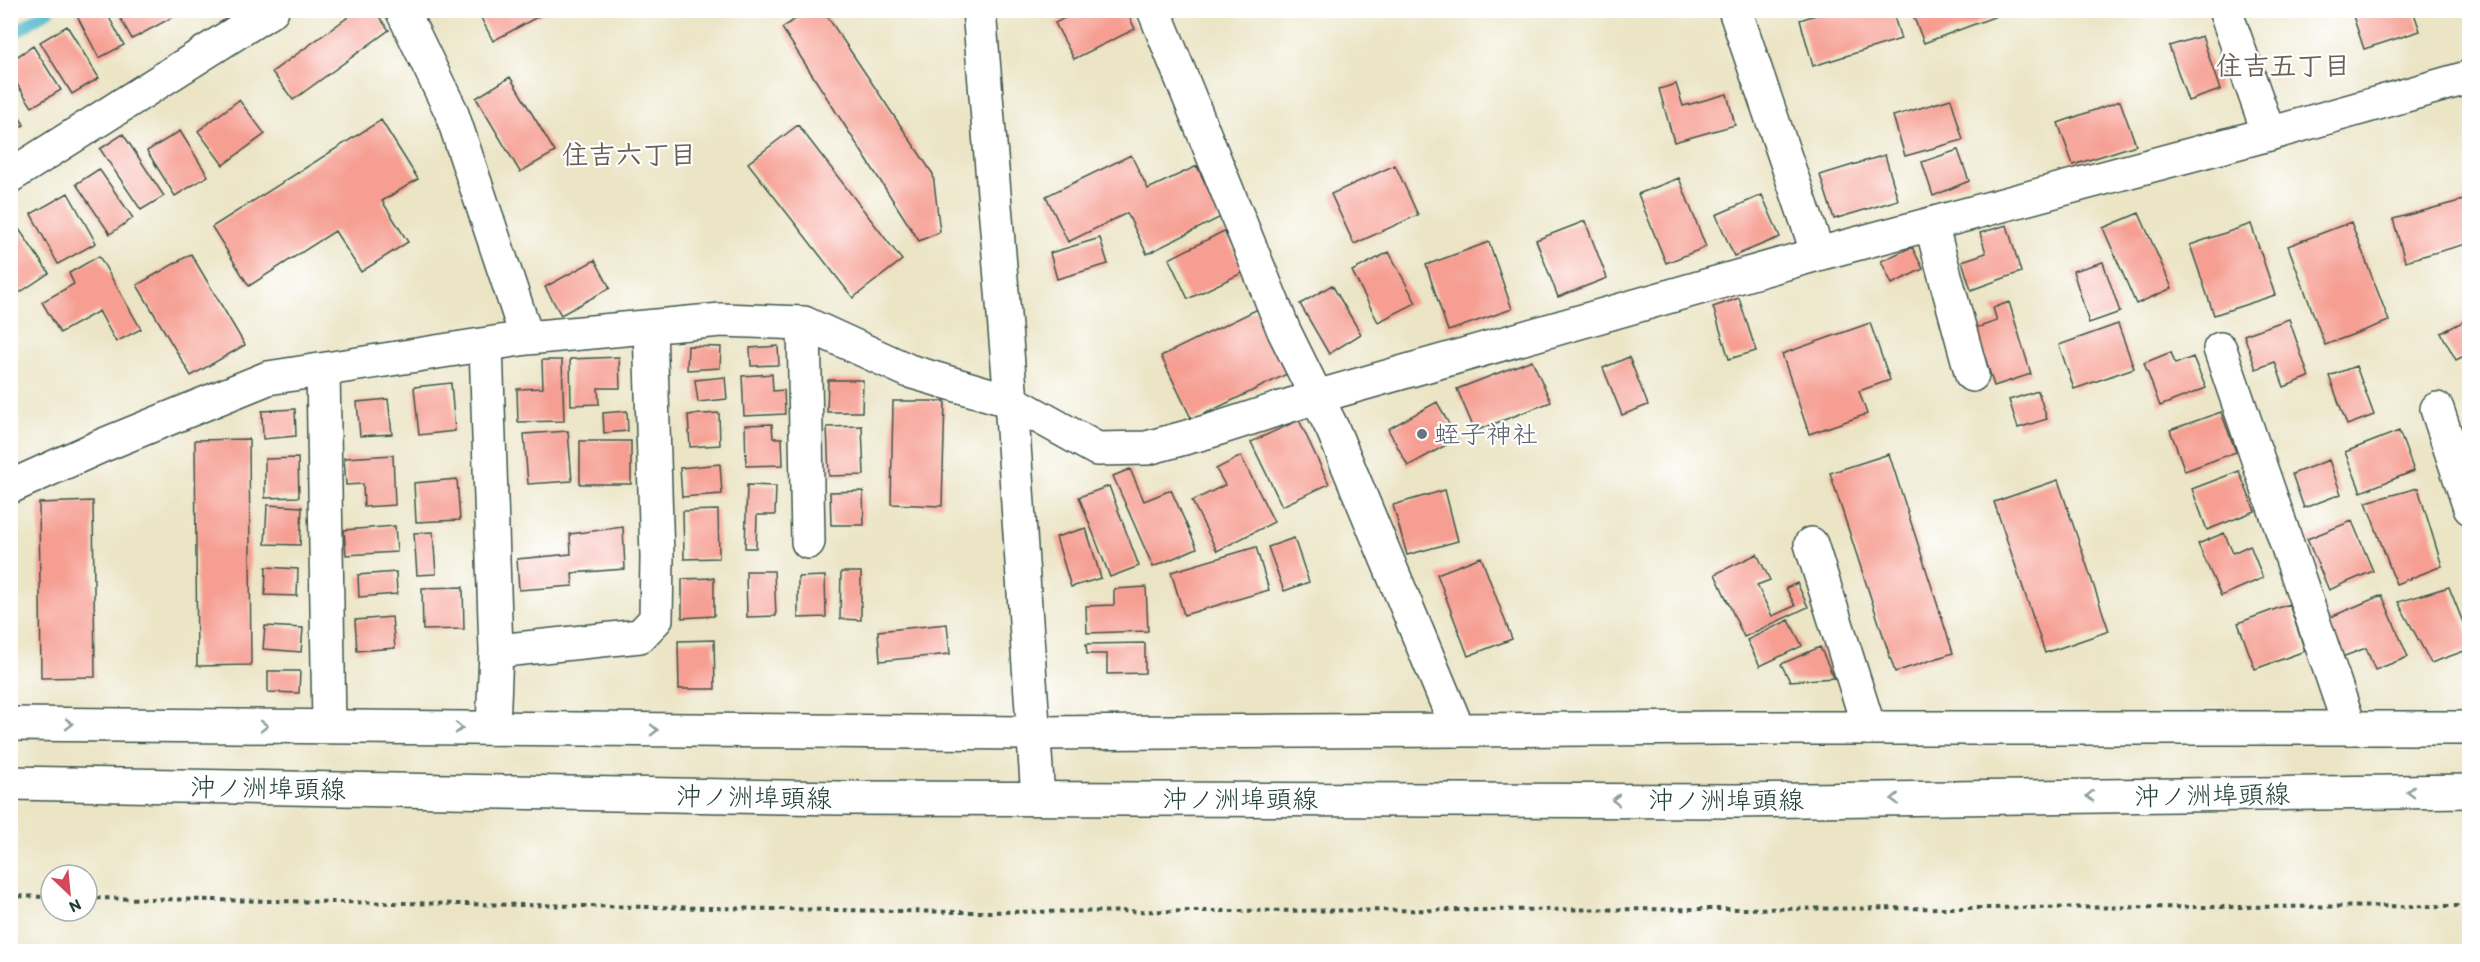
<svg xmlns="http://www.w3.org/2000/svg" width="2480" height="962" viewBox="0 0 2480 962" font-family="Itim,'Klee One',sans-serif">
  <rect width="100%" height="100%" fill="#fff"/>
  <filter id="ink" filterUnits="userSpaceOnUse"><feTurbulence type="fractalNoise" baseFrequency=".0167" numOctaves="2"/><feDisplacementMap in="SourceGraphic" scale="12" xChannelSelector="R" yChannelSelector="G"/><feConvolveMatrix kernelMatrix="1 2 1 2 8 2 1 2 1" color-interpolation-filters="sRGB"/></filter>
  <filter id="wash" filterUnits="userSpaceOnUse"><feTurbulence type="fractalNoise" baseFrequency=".008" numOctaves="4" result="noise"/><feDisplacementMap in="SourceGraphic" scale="24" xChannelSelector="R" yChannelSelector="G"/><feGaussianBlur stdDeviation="1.35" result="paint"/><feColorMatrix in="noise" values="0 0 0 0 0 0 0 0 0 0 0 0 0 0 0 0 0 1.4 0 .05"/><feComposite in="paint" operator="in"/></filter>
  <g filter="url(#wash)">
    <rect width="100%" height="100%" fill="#ebe4c5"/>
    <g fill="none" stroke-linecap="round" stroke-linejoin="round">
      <path stroke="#4fb8cc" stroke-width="12" d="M10 36 49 10"/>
    </g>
    <g id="blocks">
      <path fill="#f69e92" d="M82 10H105L124 45 99 58 76 14Z
        M116 10H170L173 17 132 39Z
        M358 10H374L389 30 293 100 272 72Z
        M477 10H550L493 41Z
        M809 10H823L933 174 940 232 919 241 782 28Z
        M1079 10H1126L1135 29 1074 59 1055 23Z
        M1831 10H1892L1901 39 1813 66 1800 20Z
        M1911 10H2010V11L1924 43Z
        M2351 10H2413L2420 31 2364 49Z
        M67 26 99 78 72 94 40 42Z
        M2202 36 2220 90 2188 101 2169 46Z
        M33 46 61 90 32 107 10 74V61Z
        M510 77 555 152 520 172 476 98Z
        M1676 84 1683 106 1727 94 1735 125 1674 142 1659 89Z
        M1951 99 1963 140 1905 156 1893 116Z
        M239 100 265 134 223 165 198 131Z
        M10 101 24 125 10 133Z
        M2120 101 2136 145 2073 165 2058 123Z
        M381 120 418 179 382 201 408 242 361 272 335 231 249 286 212 227Z
        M798 125 902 260 853 298 748 163Z
        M180 131 208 176 175 196 147 151Z
        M123 134 164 196 141 210 100 149Z
        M1958 150 1969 181 1933 196 1922 162Z
        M1131 155 1148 189 1197 166 1221 217 1147 254 1127 213 1068 242 1046 196Z
        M1885 155 1898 200 1834 219 1820 175Z
        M1395 165 1418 215 1354 244 1331 194Z
        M99 169 133 218 110 234 76 184Z
        M1679 178 1706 247 1666 263 1638 194Z
        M68 193 96 243 58 264 31 214Z
        M1762 195 1780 237 1734 256 1716 215Z
        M2467 199 2470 207V243L2405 261 2393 219Z
        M2139 213 2172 288 2136 304 2103 228Z
        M10 216 49 273 13 297 10 293Z
        M1585 221 1607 278 1558 297 1536 240Z
        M2351 222 2389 321 2325 345 2288 246Z
        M2251 224 2275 295 2214 315 2190 245Z
        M2007 225 2021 272 1971 290 1962 261 1986 253 1980 233Z
        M1224 231 1244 272 1188 299 1169 259Z
        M1100 238 1108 264 1057 279 1050 253Z
        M1489 242 1512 309 1448 331 1426 265Z
        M1912 247 1923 269 1892 284 1881 261Z
        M1389 252 1416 303 1378 322 1352 271Z
        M191 254 245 345 191 376 137 285Z
        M99 256 141 329 116 342 99 311 60 333 42 302 74 284 69 273Z
        M595 260 610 288 561 315 545 287Z
        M2103 262 2120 312 2089 323 2073 271Z
        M1332 285 1361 334 1329 354 1300 304Z
        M1739 298 1756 351 1729 359 1713 307Z
        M2009 302 2031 374 1994 386 1976 328 1997 321 1993 308Z
        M1260 308 1291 372 1192 420 1161 356Z
        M2470 318V353L2456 360 2441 333Z
        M2289 319 2309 377 2284 387 2275 362 2256 369 2244 335Z
        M1870 323 1890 380 1859 391 1867 414 1809 434 1782 354Z
        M2118 324 2134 368 2074 389 2059 345Z
        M688 346 721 347 720 368 687 370Z
        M778 346 779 365 751 366 750 348Z
        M2171 352 2175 364 2193 357 2206 388 2160 406 2144 363Z
        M619 357 620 388H598L599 404 571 405 570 359Z
        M1629 357 1648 405 1622 415 1603 368Z
        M542 360H562L564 421 518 422 517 389 543 388Z
        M1532 360 1551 402 1475 431 1457 389Z
        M2356 366 2374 415 2347 425 2329 376Z
        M772 374 773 391 784 390 785 414 744 416 742 376Z
        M725 377 727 399 698 402 695 380Z
        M828 380H863L862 412H827Z
        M451 383 455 431 419 435 414 387Z
        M2038 391 2047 419 2018 428 2009 400Z
        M388 399 392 434 360 436 357 402Z
        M893 401H945L942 506 891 504Z
        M1437 402 1457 439 1408 466 1388 429Z
        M295 409 296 436 263 439 262 411Z
        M627 411 628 431 604 433 603 413Z
        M2221 412 2236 452 2185 471 2170 430Z
        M719 413 720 445 690 447 688 415Z
        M1299 420 1329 484 1282 506 1251 442Z
        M772 424 773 438H782L783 465 746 466 745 425Z
        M862 426 864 475 829 476 827 427Z
        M568 431 572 481 528 484 524 434Z
        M2399 431 2414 471 2361 492 2345 452Z
        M249 439 251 665 197 666 195 440Z
        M580 441H631V484H580Z
        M1889 454 1953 653 1895 672 1830 473Z
        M393 455 395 505 364 507 363 484 346 485 344 458Z
        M1241 456 1274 522 1217 551 1192 501 1225 485 1216 469Z
        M298 458 299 497 265 498V459Z
        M2329 460 2341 494 2304 508 2292 474Z
        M720 464 722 494 682 497 680 468Z
        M1130 469 1144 501 1171 490 1197 548 1153 567 1113 476Z
        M2239 471 2255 511 2207 530 2192 489Z
        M457 479 460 520 416 522 414 483Z
        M2058 480 2109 631 2045 653 1994 502Z
        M747 485 776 486 775 515H757L756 548H745Z
        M1109 486 1139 566 1110 577 1079 497Z
        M2418 488 2442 566 2396 584 2366 502Z
        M1445 490 1458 541 1407 555 1393 505Z
        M863 491 864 525H831L830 492Z
        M93 501 95 677 41 678 39 503Z
        M267 505 302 507 300 545 265 544Z
        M718 510 719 558 684 559 683 511Z
        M2352 521 2373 571 2329 590 2307 539Z
        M395 526 397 552 346 555 344 530Z
        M623 527 625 569 572 573 573 586 519 590 517 559 571 554 570 534Z
        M1086 528 1101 578 1071 587 1056 537Z
        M433 532 436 574 417 575 414 533Z
        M2224 533 2233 553 2250 545 2263 578 2221 596 2198 544Z
        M1294 538 1309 582 1284 591 1268 547Z
        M1256 547 1269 590 1184 615 1171 572Z
        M1757 554 1770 580 1757 585 1772 616 1795 606 1786 588 1797 583 1808 607 1744 637 1715 574Z
        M1481 557 1512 639 1468 656 1437 574Z
        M266 567 298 569 297 596 265 595Z
        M746 571H774L776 616 747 617Z
        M396 572 397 594 359 597 358 575Z
        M841 572H861V620L840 619Z
        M825 576 826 617 798 618V577Z
        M714 578V616L682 618V579Z
        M463 587 464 629 423 630 422 588Z
        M1146 587 1148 631 1087 633 1086 606 1114 605V589Z
        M2449 587 2470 640V649L2431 663 2398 602Z
        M2382 595 2408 657 2375 670 2366 648 2342 657 2326 619Z
        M2289 604 2305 651 2255 669 2238 623Z
        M392 617 395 648 357 651 355 620Z
        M1789 620 1802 646 1760 666 1747 640Z
        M947 624 950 654 880 661 878 631Z
        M265 626 303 628 301 652 263 649Z
        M714 640 715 689H679L678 641Z
        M1145 643V673L1107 674V654H1087L1086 644Z
        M1820 647 1834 678 1790 681 1781 664Z
        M268 671H300L299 693 268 692Z"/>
    </g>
  </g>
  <g filter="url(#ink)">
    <use href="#blocks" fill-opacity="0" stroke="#3e564a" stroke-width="1.5"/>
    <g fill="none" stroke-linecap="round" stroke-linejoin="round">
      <g stroke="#3e564a" stroke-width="36">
        <path id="minor" d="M402 10 451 111 527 338
          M979 10 1011 401 1038 798
          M1154 10 1284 331 1333 430 1458 730
          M1735 10 1818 254
          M2225 10 2269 134
          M10 176 272 10
          M1931 224 1972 375
          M804 323 808 542
          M486 345 496 651 640 636 656 619 657 557 650 327
          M2220 349 2350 728
          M323 370 329 726
          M2437 409 2470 508
          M10 487 101 446 268 378 527 338 721 320 804 323 909 371 1011 401 1097 449 1147 448 1210 431 1316 397 1818 254 2269 134 2470 77
          M1811 544 1869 728
          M493 728 496 651"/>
      </g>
      <g stroke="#3e564a" stroke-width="36">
        <path id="major" d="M10 724 1033 733 1725 728H2470
          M10 783 840 798 1735 801 2470 791"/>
      </g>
      <path stroke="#3e564a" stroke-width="4" stroke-dasharray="4.5 4.5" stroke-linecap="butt" d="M10 896 51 897
        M87 898 962 912 2470 906"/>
      <use href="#minor" stroke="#fff" stroke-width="33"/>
      <use href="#major" stroke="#fff" stroke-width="33"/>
    </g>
    <defs><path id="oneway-chevron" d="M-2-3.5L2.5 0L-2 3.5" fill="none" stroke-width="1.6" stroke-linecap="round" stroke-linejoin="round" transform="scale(1.5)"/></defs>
    <g stroke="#8f9e9a">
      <use href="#oneway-chevron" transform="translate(69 724)"/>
      <use href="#oneway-chevron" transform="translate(264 726)"/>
      <use href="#oneway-chevron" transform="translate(459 728) rotate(1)"/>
      <use href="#oneway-chevron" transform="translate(654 730) rotate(1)"/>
      <use href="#oneway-chevron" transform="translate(2411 792) rotate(179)"/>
      <use href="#oneway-chevron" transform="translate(2090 796) rotate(179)"/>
      <use href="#oneway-chevron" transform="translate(1895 799) rotate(179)"/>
      <use href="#oneway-chevron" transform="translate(1616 800) rotate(-180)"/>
    </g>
  </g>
  <circle fill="#6b7280" stroke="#fff" stroke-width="2" cx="1422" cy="434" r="6"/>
  <g text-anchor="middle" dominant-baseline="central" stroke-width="4.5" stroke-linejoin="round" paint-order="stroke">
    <g font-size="26" fill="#5b616d" stroke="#fff" text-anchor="start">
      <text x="1434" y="434">蛭子神社</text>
    </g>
    <g font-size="26" fill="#1f3d34" stroke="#fff">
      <text transform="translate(268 788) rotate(1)">沖ノ洲埠頭線</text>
      <text transform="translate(2212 795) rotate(-1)">沖ノ洲埠頭線</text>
      <text transform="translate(754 797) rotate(1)">沖ノ洲埠頭線</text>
      <text x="1240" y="799">沖ノ洲埠頭線</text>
      <text x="1726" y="800">沖ノ洲埠頭線</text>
    </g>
    <g font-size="27" font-weight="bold" fill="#6a5f55" stroke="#fff">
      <text x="2283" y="65">住吉五丁目</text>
      <text x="629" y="154">住吉六丁目</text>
    </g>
  </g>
  <rect width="2480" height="962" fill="none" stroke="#fff" stroke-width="36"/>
  <g transform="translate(69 893) rotate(154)"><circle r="28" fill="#ffffff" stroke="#a5b1ae" stroke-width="1.5"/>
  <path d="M0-4.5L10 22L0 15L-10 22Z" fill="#d1495b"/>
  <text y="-9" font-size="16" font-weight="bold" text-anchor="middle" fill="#1f3d34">N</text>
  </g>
</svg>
